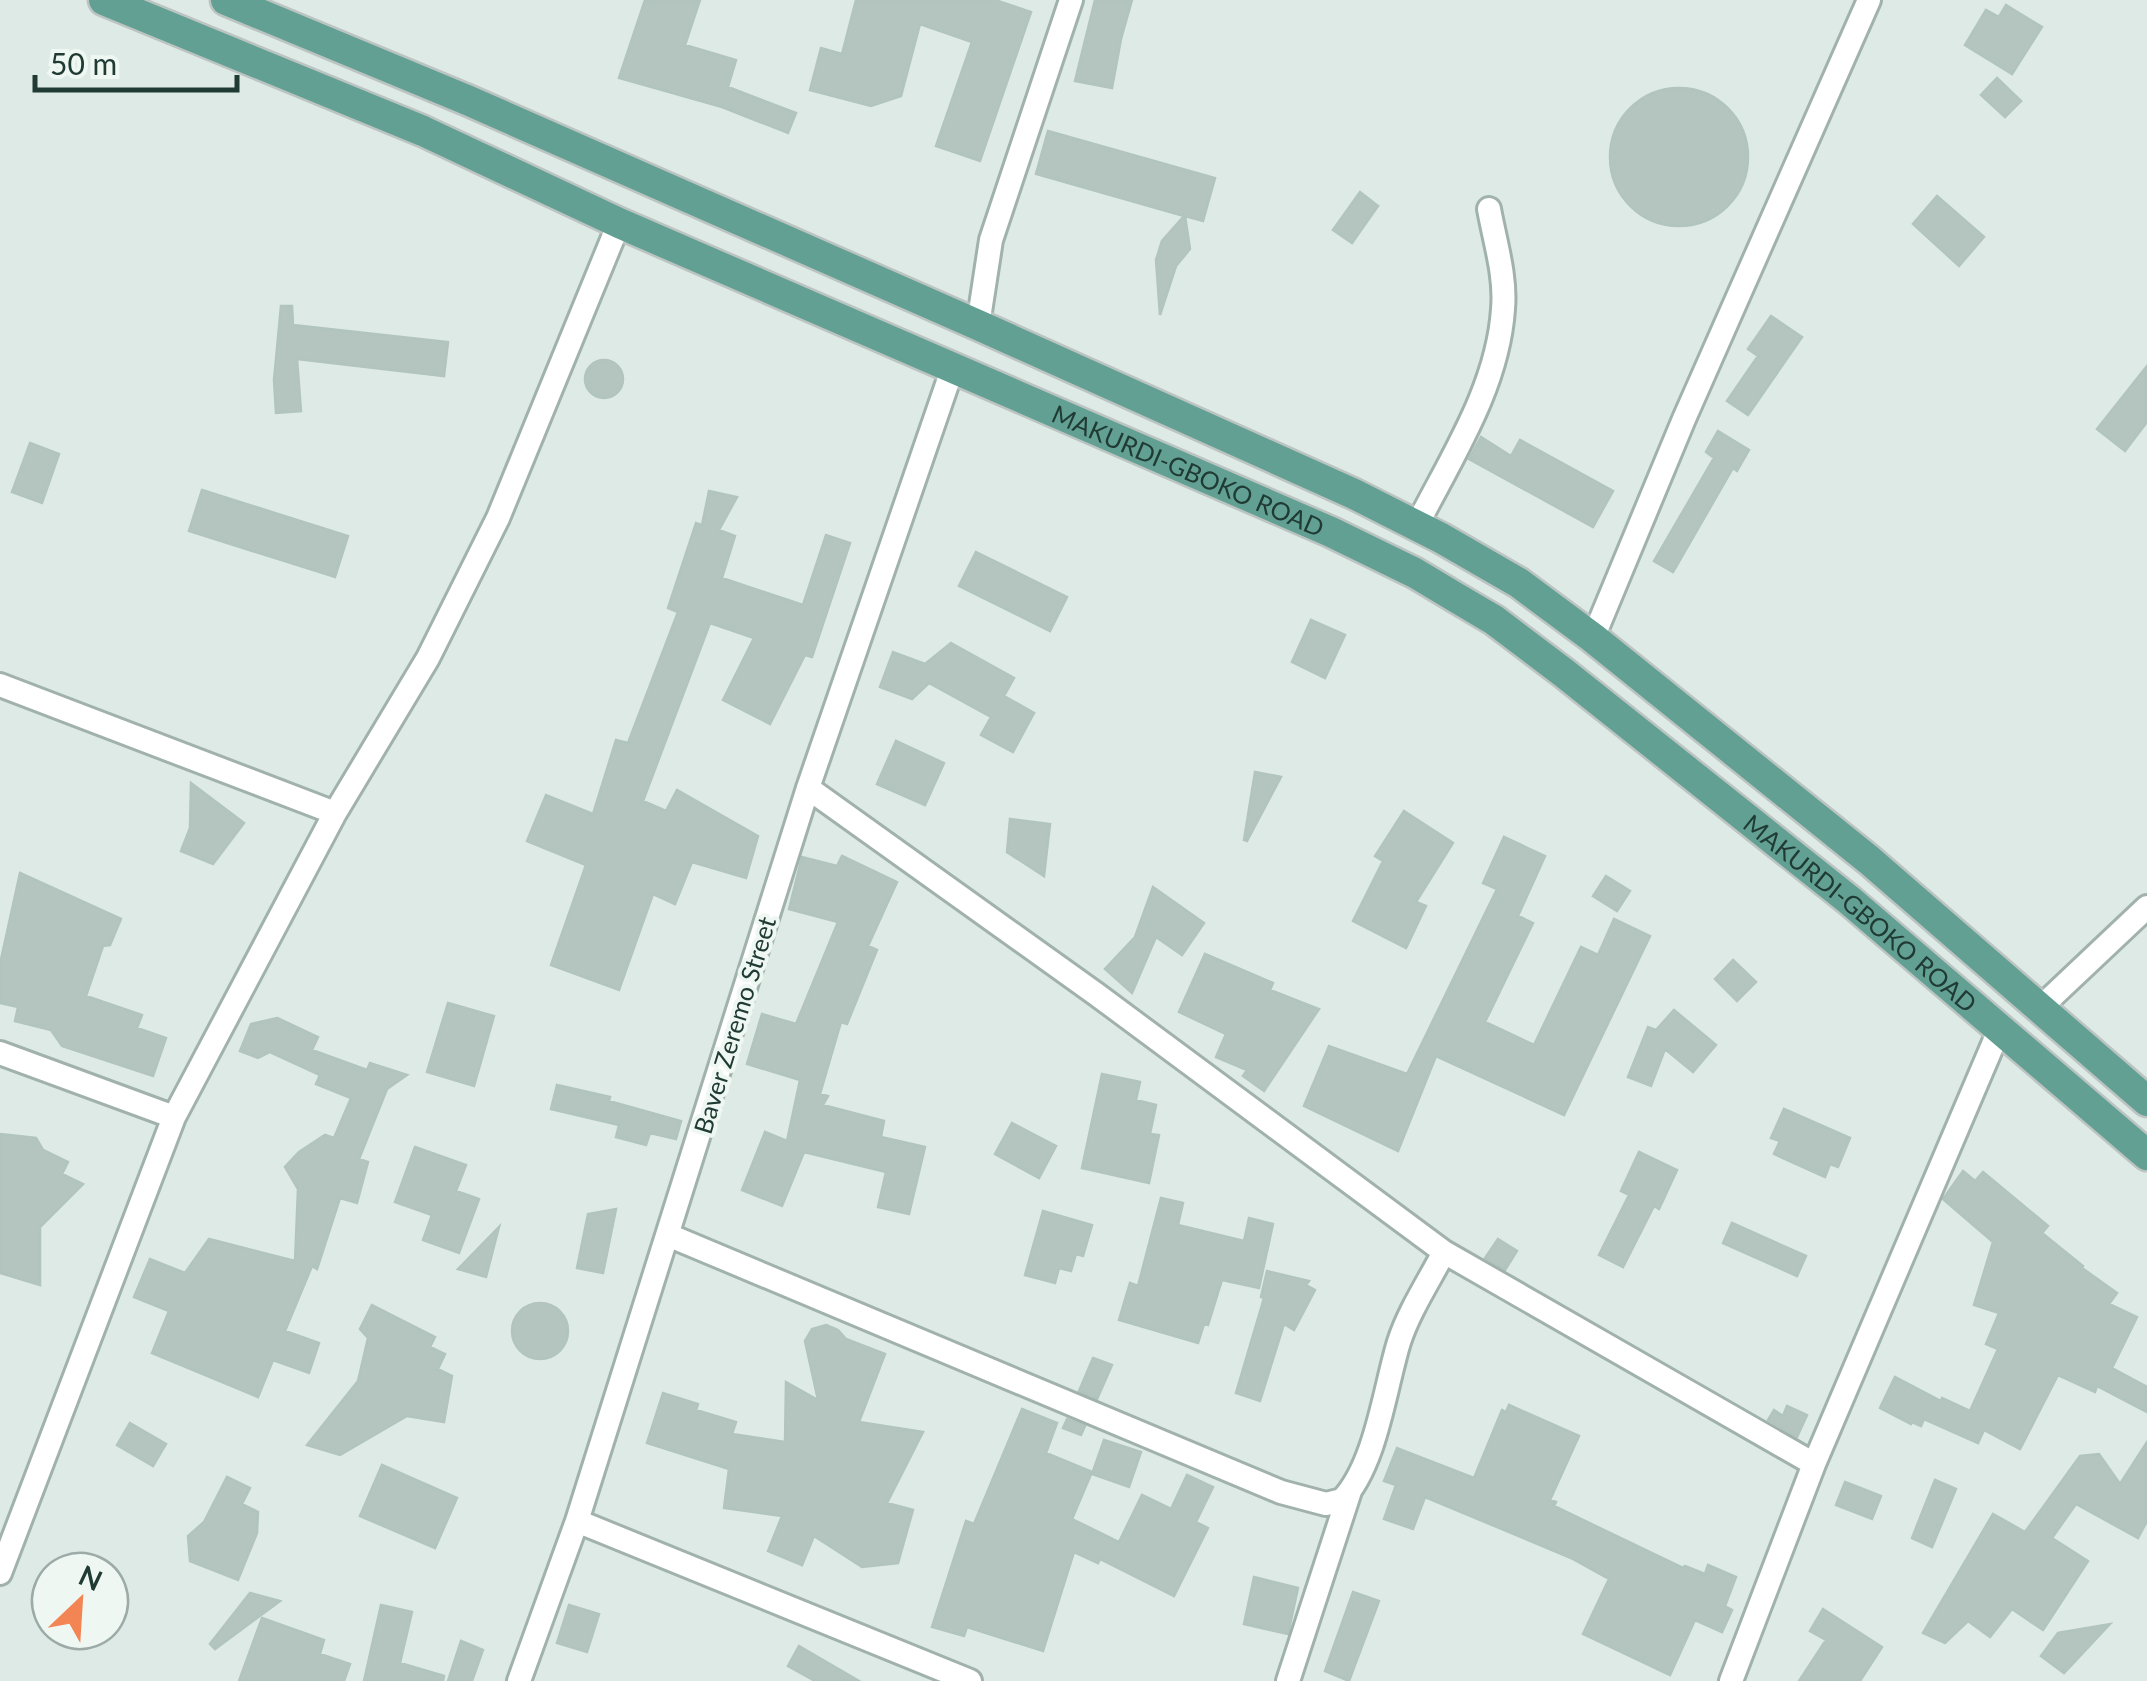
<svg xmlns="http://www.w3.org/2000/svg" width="2147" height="1681" viewBox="0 0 2147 1681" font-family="Lato,sans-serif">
  <rect width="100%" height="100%" fill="#deeae6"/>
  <path fill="#b4c5bf" stroke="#b1c4bd" stroke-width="2.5" d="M645 0H700L685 45 736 60 728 87 796 113 788 133 722 107 619 78Z
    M856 0H995L1031 12 980 161 936 146 972 42 920 24 901 96 871 106 810 90 821 48 842 54Z
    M1095 0H1132L1121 39 1112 88 1075 81Z
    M2006 5 2042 27 2012 74 1965 45 1986 10 1999 17Z
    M1997 78 2021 101 2005 117 1981 95Z
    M1610 157a69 69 0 1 1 138 0a69 69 0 1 1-138 0Z
    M1048 131 1215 178 1203 221 1185 216 1190 249 1176 266 1160 315 1156 260 1162 241 1184 216 1036 174Z
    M1360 192 1378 206 1352 243 1333 230Z
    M1937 196 1984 237 1959 266 1913 224Z
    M281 306H292L293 325 448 342 444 376 297 359 301 411 276 413 274 380Z
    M1771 316 1802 337 1748 415 1727 401 1758 356 1748 349Z
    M585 379a19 19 0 1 1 38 0a19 19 0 1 1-38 0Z
    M2147 366V422L2125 451 2097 429Z
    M1718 431 1749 450 1737 471 1733 468 1673 572 1654 561 1714 458 1706 452Z
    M1481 437 1511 456 1520 440 1613 491 1593 527 1469 459Z
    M30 443 59 454 42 503 12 492Z
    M202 490 348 536 335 577 189 531Z
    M709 491 737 497 719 530 735 536 722 578 803 605 826 535 850 543 812 657 805 655 770 724 723 700 754 638 710 623 643 801 666 811 677 790 758 836 746 878 692 862 675 904 653 894 619 990 551 965 586 865 527 841 546 795 593 814 616 740 628 743 678 612 668 608 696 523 702 525Z
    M976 552 1067 597 1050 631 959 586Z
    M1311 620 1345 635 1325 678 1292 662Z
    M951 643 1014 678 1004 696 1034 713 1013 752 981 735 991 717 929 683 912 699 880 687 893 652 925 664Z
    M896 741 944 763 925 805 877 784Z
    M1255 772 1281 777 1247 841 1244 840Z
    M191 783 244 823 213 864 181 851 190 828Z
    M1404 811 1453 843 1416 902 1426 906 1406 948 1353 921 1383 861 1375 856Z
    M1010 819 1050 824 1044 876 1007 852Z
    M1504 837 1545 856 1518 916 1533 923 1485 1022 1534 1045 1581 947 1598 955 1614 919 1650 936 1564 1115 1436 1056 1398 1151 1304 1106 1329 1046 1407 1074 1497 889 1483 883Z
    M842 856 897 882 868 946 877 950 847 1024 841 1022 820 1094 828 1096 823 1105 884 1121 881 1137 925 1147 909 1214 878 1207 886 1172 804 1152 782 1206 742 1190 765 1132 787 1141 800 1080 747 1064 762 1014 796 1024 838 922 789 909 802 857 837 866Z
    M20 873 121 919 110 945 103 946 86 996 142 1015 137 1028 166 1038 153 1076 62 1046 51 1030 15 1021 18 1007 0 1003V964Z
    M1606 876 1630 891 1617 911 1593 896Z
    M1153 887 1204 923 1182 955 1156 937 1132 993 1105 969 1135 937Z
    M1205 954 1273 983 1270 990 1319 1009 1264 1091 1243 1076 1247 1070 1216 1057 1226 1034 1179 1012Z
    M1733 960 1756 982 1737 1001 1715 979Z
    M448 1003 494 1016 474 1086 427 1072Z
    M1674 1010 1716 1045 1693 1072 1665 1049 1651 1086 1628 1077 1648 1027 1656 1030Z
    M277 1018 318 1037 312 1050 367 1070 370 1063 407 1075 387 1089 359 1159 368 1162 357 1203 340 1198 317 1269 312 1266 285 1331 319 1343 309 1373 273 1360 258 1397 152 1353 169 1311 134 1297 150 1259 185 1273 209 1239 295 1261 298 1189 285 1167 299 1152 325 1135 334 1138 351 1098 316 1084 320 1075 270 1052 258 1058 240 1051 251 1024Z
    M1102 1074 1140 1082 1136 1100 1156 1105 1150 1134 1159 1135 1149 1183 1082 1168Z
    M557 1085 610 1097 609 1101 681 1121 676 1139 650 1133 646 1145 616 1137 619 1125 551 1109Z
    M1784 1109 1850 1138 1838 1167 1830 1164 1825 1177 1774 1154 1780 1141 1771 1138Z
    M1012 1123 1056 1146 1039 1178 995 1154Z
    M0 1134 36 1138 43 1150 68 1162 62 1174 83 1184 40 1227V1285L0 1273Z
    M415 1147 466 1165 456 1191 479 1199 459 1253 423 1240 432 1215 395 1202Z
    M1639 1152 1677 1170 1659 1209 1654 1206 1623 1267 1599 1255 1629 1195 1621 1191Z
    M1963 1171 1975 1181 1983 1172 2048 1226 2042 1233 2083 1266 2082 1268 2117 1293 2109 1304 2137 1317 2112 1368 2147 1387V1412L2097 1386 2095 1392 2058 1375 2020 1449 1984 1430 1978 1443 1924 1419 1921 1426 1912 1422 1911 1424 1880 1408 1895 1377 1941 1401 1942 1398 1970 1411 1998 1349 1986 1344 1999 1313 1974 1305 1993 1242 1943 1199Z
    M1161 1198 1183 1203 1178 1225 1244 1241 1249 1218 1273 1224 1259 1288 1222 1280 1208 1325 1204 1324 1198 1343 1119 1320 1130 1283 1138 1286Z
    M616 1209 603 1273 577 1268 588 1214Z
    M1043 1211 1092 1225 1083 1256 1076 1254 1071 1271 1059 1268 1055 1283 1025 1275Z
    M1732 1223 1806 1256 1797 1276 1723 1243Z
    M499 1227 486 1277 458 1269Z
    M1498 1239 1517 1251 1505 1270 1485 1258Z
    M1267 1271 1309 1281 1306 1285 1315 1290 1294 1330 1284 1324 1260 1401 1236 1393 1264 1298 1261 1297Z
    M512 1331a28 28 0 1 1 56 0a28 28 0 1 1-56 0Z
    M372 1305 435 1337 430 1347 445 1354 438 1369 452 1376 444 1422 407 1416 340 1455 307 1445 358 1381 368 1338 360 1329Z
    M826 1325 838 1330 846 1339 885 1354 859 1422 923 1432 887 1503 913 1510 898 1563 862 1567 814 1536 802 1565 768 1551 782 1516 724 1508 729 1469 647 1443 663 1393 698 1404 696 1410 736 1422 732 1434 785 1442 786 1382 818 1400 805 1341 812 1329Z
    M1093 1358 1112 1365 1097 1399 1079 1391Z
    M1509 1405 1579 1436 1550 1500 1556 1502 1554 1506 1683 1568 1685 1566 1705 1574 1708 1565 1736 1577 1725 1606 1732 1610 1722 1632 1695 1620 1670 1675 1583 1634 1609 1579 1571 1558 1425 1497 1413 1529 1384 1519 1396 1485 1384 1481 1397 1448 1474 1478 1502 1410 1506 1412Z
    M1787 1406 1807 1415 1797 1437 1768 1420 1774 1410 1783 1416Z
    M1022 1409 1057 1423 1046 1453 1092 1472 1072 1519 1119 1542 1142 1495 1171 1509 1187 1475 1213 1487 1196 1522 1208 1528 1174 1596 1100 1559 1098 1563 1074 1552 1043 1651 967 1627 964 1636 932 1627 966 1521 974 1524Z
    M1067 1419 1085 1426 1081 1435 1063 1428Z
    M130 1423 166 1444 153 1466 117 1445Z
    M1104 1440 1141 1452 1129 1487 1092 1474Z
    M2147 1442V1521L2138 1538 2076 1504 2052 1538 2088 1561 2043 1630 2012 1609 1990 1637 1968 1621 1945 1643 1923 1633 1993 1514 2025 1532 2080 1456 2099 1454 2120 1484Z
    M382 1465 457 1498 435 1548 360 1516Z
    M227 1477 250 1488 242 1504 258 1512 257 1533 238 1580 190 1561 188 1536 204 1522Z
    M1935 1480 1956 1489 1932 1547 1912 1538Z
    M1845 1482 1881 1496 1872 1519 1836 1505Z
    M1254 1577 1298 1588 1288 1634 1244 1624Z
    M1353 1592 1379 1601 1349 1681 1325 1671Z
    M250 1593 280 1601 215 1649 210 1644Z
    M381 1605 412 1612 400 1663 444 1676 443 1681H364Z
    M569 1605 599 1614 587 1652 557 1643Z
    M1823 1609 1882 1647 1860 1681H1799L1826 1640 1810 1631Z
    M262 1618 324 1640 320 1654 350 1664 344 1681H239Z
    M2110 1624 2064 1673 2041 1656 2058 1633Z
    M461 1641 483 1650 472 1681H448Z
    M799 1646 859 1681H815L788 1666Z"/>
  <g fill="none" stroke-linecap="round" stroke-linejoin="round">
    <g stroke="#a1b2ad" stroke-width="28">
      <path id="street" d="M978 325 991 240 1071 0
        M1417 525C1451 458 1498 387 1503 309 1506 276 1495 242 1489 209
        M1593 638 1684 419 1869 0
        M0 685 335 813
        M808 788 1096 994 1444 1252 1814 1464
        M2040 1008 2147 907
        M0 1053 174 1117
        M668 1235 1281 1492 1326 1504 1342 1500C1376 1465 1385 1387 1399 1342 1409 1311 1429 1281 1444 1252
        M577 1521 970 1681
        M0 1573 174 1117 335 813 428 658 498 518 619 223
        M519 1681 577 1521 808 788 952 370
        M1288 1681 1350 1491
        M1731 1681 1814 1464 2000 1028"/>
    </g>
    <g stroke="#bcc4c2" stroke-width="35">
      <g id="primary">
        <path id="s1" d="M104 0 423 131 619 223 1331 532 1415 573 1455 597 1494 620 1564 673 1849 900 2147 1155"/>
        <path d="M226 0 467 100 978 325 1354 494 1441 538 1519 583 1593 638 1869 860 2147 1101"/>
      </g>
    </g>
    <use href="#street" stroke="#fff" stroke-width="22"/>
    <use href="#primary" stroke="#62a094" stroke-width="30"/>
  </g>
  <g text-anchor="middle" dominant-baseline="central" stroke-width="8" stroke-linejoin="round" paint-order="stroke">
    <g font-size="25" fill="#203a34" stroke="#eff7f3">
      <text stroke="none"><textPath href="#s1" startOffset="1182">MAKURDI-GBOKO ROAD</textPath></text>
      <text stroke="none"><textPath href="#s1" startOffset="1992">MAKURDI-GBOKO ROAD</textPath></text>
      <text transform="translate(734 1025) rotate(-73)">Baver Zeremo Street</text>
    </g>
  </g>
  <g transform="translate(80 1601) rotate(25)"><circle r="48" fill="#eff7f3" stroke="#9caba7" stroke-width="2.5"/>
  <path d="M0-8L18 38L0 25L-18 38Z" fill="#f38453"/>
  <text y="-15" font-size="28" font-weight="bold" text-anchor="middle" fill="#203a34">N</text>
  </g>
  <path d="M35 75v15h202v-15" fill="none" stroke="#203a34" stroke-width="5"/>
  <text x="50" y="75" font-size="30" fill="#203a34" stroke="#eff7f3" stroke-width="8" paint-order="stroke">50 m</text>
</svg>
